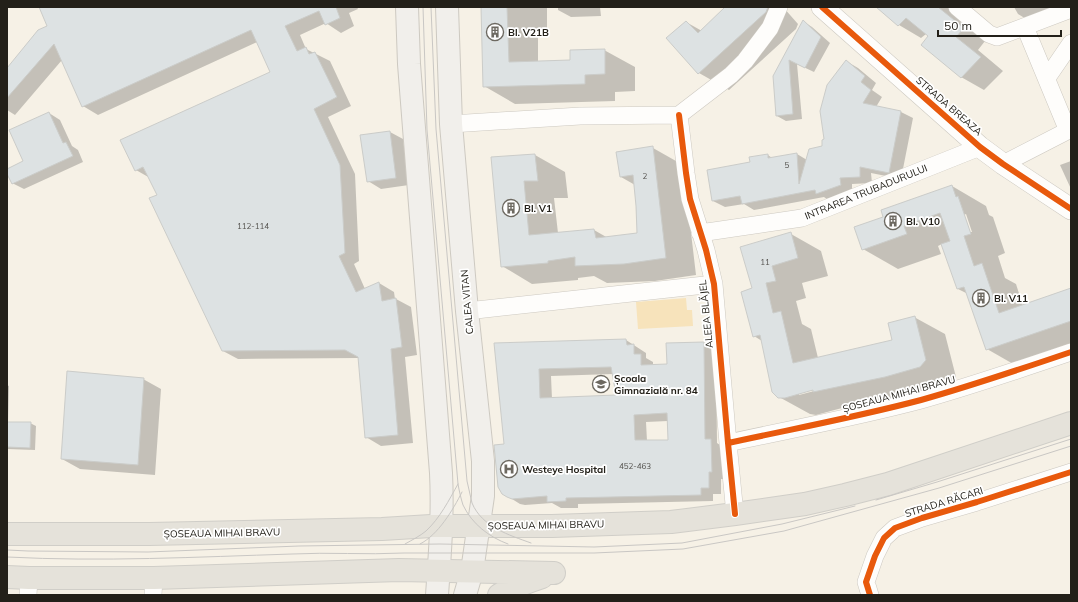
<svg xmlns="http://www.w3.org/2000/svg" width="1078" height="602" viewBox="0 0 1078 602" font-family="Mulish,sans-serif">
  <rect width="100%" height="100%" fill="#f6f1e6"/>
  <path fill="#f7e3bb" d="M686 298 687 310H692L693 326 638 329 636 302Z"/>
  <path fill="#0003" fill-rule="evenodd" d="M41 7H357L358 9 349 13 354 26 341 33 326 23 300 35 306 49 330 61 351 106 328 117 355 174 359 261 354 264 365 289 379 283 394 292 395 299H396L411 307 417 355 405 357 413 443 381 446 366 437 359 358 238 359 223 351 158 195 150 178 136 170 271 72 257 42 98 115 83 106 62 60 15 115 7 110V66L9 67 49 26Z
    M482 7H547V32H538V62L571 61 604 50 635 67V91L615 92V101L515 104 484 86Z
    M558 7H600L601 16 571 17 558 10Z
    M726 7H783L798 24 796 29 729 90 699 73 686 22 702 31Z
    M878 7H969L985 41 978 50 1003 71 984 90 961 77 929 36 926 34 921 38 899 25Z
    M1014 7H1071L1041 28 1018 14Z
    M804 22 812 27 830 43 814 72 797 64 802 119 786 121 777 116 774 77Z
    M846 61 858 68 876 83 872 90 882 97 876 107 901 112 913 118 901 179 871 173 872 183 852 184V191L828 200 824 197 754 210 744 204 725 207 713 201 751 163 768 155 772 158 797 154 807 160 823 147Z
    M49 113 60 120 72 146 78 150 83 162 24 189 12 183 7 170 24 162Z
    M390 132 403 139 409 185 381 189 368 181Z
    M653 148 683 165 696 275 655 281 607 283 594 276 578 278V280L532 284 502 266 492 158 535 155 565 172 568 198H554L558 233 594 230 608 238 638 234 635 185 621 177Z
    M1071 161V189L1060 165Z
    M952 186 986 206 989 215 993 217 1005 253 998 256 1005 278 1016 284 1023 306 1071 289V352L1022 369 987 349 968 294 958 289 942 244 938 246 941 254 898 269 863 249 884 217ZM966 214 972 232H970L964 215Z
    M791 234 821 251 828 276 802 283 806 298 796 301 802 324 811 329 818 358 893 341 914 317 945 334 956 377 951 384 915 394 844 409 842 408 816 415 810 414 779 397 762 341 754 336 753 289ZM817 388 818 390 799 395V393Z
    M626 340 646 353V358L653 362V365H668L704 343 716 350 717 443 723 447 724 479H721V494H713V501L578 504V508H561L552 503 525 505 520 504 507 496 505 445 495 344ZM613 374 618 396 552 399 551 376ZM668 421 669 441H647L646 422Z
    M143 379 161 389 155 475 80 469 62 459Z
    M7 385 9 386 8 423H30L36 426 35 450 7 449Z"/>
  <path fill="#dde2e3" stroke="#cbccc9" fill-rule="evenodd" d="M39 7H336L340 18 325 25 319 11 285 26 297 51 306 47 309 54 315 52 337 97 314 109 340 165 345 253 339 256 356 292 379 282 382 301 396 298 402 347 391 349 398 435 365 438 358 357 345 350 222 351 149 198 157 195 143 167 135 171 120 140 270 72 251 30 82 107 54 44 7 98V68L38 30 47 26Z
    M481 7H507L509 62 570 60V50L605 49V74L585 75V84L483 87Z
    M725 7H768L766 12 698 74 666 38 686 21 698 33Z
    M876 7H938L964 28 956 37 981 57 961 78 921 45 928 36 906 18 898 26Z
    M803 20 821 37 805 68 789 60 793 114 776 116 773 76Z
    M846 60 865 76 861 82 871 90 863 103 901 111 889 173 860 167V177L840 178 841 185 816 194 815 190 742 204 740 196 712 201 707 170 750 162 749 157 768 154V158L797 153 799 184 809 149 822 146V140L824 139 820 111 827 85Z
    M49 112 63 143 66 142 73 156 12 184 7 174V169L23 161 9 130Z
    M390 131 396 178 367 182 360 135Z
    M653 146 666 258 624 264 575 266V257L548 261V263L501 267 491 157 535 154 538 181H524L529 235 594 229 596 238 637 233 636 206 633 175 620 177 616 152Z
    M952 185 956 197 958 196 971 234 964 236 974 266 982 263 999 313 1071 288V321L986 350 964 287 957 289 941 244 950 241 940 213 904 226 907 234 862 250 854 227 883 217 881 210Z
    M791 232 798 258 772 266 776 281 766 283 773 313 781 311 793 363 892 340 888 323 915 316 926 360 920 367 885 377 813 392V390L785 398H778L772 392 760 335 753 337 741 292 752 288 740 247Z
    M626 339 627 345 634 344V354H641V365L667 364 666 343 704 342 705 439H711L712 472H709V488H701V495L566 498V501L547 502V496L512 499 507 497 502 494 498 487 494 445 504 444 494 343ZM611 367 616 395 540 398 539 369ZM667 413 668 440H635L634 415Z
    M67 371 144 378 138 465 61 459Z
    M7 422H31L30 448 7 447Z"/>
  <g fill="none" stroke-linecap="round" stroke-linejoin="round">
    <g stroke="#cdc9c1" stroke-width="18">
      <path id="minor" d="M957 7 989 34 997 37 1071 9
        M1025 27 1068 131
        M1047 78 1071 43
        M679 115 686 173 690 199 706 250 714 284 728 443 735 514
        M679 115 731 75 745 61 770 28 779 7
        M451 124 580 116 679 115
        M1003 164 1071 129
        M700 233 802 218 980 147
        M467 311 714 284
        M728 443C792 429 857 417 921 400 971 386 1021 369 1071 352
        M28 595 29 578
        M153 595 154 578
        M870 595 866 582 875 556 884 538 895 528 922 518 977 502 1071 472"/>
    </g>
    <g stroke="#cdc9c1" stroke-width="22">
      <path id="tertiary" d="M822 7 980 147 1003 164 1071 209"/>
    </g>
    <g stroke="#cdc9c1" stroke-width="24">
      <path id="secondary" d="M407 7 409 64 441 473C443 513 440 554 437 595
        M447 7 451 124 467 311 483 461V496L472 571 465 595"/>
    </g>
    <g stroke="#d0cec8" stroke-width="24">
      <path id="primary" d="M7 534H149L382 529 431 526H552L671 522 735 514 805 504 845 495 888 484 1071 423
        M7 577 29 578H154L399 570 554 573
        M499 595C512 587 527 582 542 577"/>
    </g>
    <use href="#minor" stroke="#fefdfb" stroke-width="17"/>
    <use href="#tertiary" stroke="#fefdfb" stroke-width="21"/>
    <use href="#secondary" stroke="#f1efeb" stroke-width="22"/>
    <use href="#primary" stroke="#e5e2da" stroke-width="22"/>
    <path stroke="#c9c7c4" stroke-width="1" d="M423 7 427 130 458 484C459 490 461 499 463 505 472 524 489 537 508 544
      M431 7 436 129 467 481C469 488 470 496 472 503 482 527 509 535 531 543
      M876 500 937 482 1071 439
      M405 544C412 540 420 536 426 531 440 518 449 500 458 484
      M420 544C438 535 453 510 462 492
      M7 550 28 551 148 552 299 546 440 544 594 547 682 543 782 524 855 506
      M7 557C102 562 197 557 292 554 329 552 366 555 404 553H594L683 549 784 531 939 488 1071 446"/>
    <g stroke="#fff" stroke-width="8">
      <path id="cycleway" d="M822 7 980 147 1003 164 1071 209
        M679 115 686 173 690 199 706 250 714 284 728 443 735 514
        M728 443C792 429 857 417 921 400 971 386 1021 369 1071 352
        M870 595 866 582 875 556 884 538 895 528 922 518 977 502 1071 472"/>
    </g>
    <use href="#cycleway" stroke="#e8590c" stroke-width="6"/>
  </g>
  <defs>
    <g id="building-ring" transform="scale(0.9)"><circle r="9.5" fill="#fff" stroke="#6d6961" stroke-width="1.5"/><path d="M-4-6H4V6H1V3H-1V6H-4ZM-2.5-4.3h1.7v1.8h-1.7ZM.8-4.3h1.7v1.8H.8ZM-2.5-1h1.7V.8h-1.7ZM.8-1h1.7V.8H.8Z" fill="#6d6961"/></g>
    <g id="school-ring" transform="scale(0.9)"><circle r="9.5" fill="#fff" stroke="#6d6961" stroke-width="1.5"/><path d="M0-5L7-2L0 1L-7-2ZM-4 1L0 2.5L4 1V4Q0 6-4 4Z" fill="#6d6961"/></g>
    <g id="hospital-ring" transform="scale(0.9)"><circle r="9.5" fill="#fff" stroke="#6d6961" stroke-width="1.5"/><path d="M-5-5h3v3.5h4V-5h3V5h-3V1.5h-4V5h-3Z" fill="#6d6961"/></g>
  </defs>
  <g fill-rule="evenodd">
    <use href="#building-ring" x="495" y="32"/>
    <use href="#building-ring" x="511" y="208"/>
    <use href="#building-ring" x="893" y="221"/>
    <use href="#building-ring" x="981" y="298"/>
    <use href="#school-ring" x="601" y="384"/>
    <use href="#hospital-ring" x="509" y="469"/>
  </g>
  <g text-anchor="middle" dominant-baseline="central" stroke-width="3.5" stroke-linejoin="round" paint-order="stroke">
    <g font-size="8" fill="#52504c">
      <text x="787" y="165">5</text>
      <text x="645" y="176">2</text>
      <text x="253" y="226">112-114</text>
      <text x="765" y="262">11</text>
      <text x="635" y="466">452-463</text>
    </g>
    <g font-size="10" font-weight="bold" fill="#232019" stroke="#fff" text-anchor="start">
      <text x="508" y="32">Bl. V21B</text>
      <text x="524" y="208">Bl. V1</text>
      <text x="906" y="221">Bl. V10</text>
      <text x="994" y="298">Bl. V11</text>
      <text x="614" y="378">Școala<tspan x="614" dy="12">Gimnazială nr. 84</tspan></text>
      <text x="522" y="469">Westeye Hospital</text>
    </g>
    <g font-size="10" fill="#232019" stroke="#fff">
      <text transform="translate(949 106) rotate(41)">STRADA BREAZA</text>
      <text transform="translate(866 192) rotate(-22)">INTRAREA TRUBADURULUI</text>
      <text transform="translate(467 302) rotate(-95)">CALEA VITAN</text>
      <text transform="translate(706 314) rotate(-96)">ALEEA BLĂJEL</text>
      <text transform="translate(899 394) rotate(-15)">ȘOSEAUA MIHAI BRAVU</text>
      <text transform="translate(944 502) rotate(-17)">STRADA RĂCARI</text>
      <text transform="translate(546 525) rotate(-1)">ȘOSEAUA MIHAI BRAVU</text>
      <text transform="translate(222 533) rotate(-1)">ȘOSEAUA MIHAI BRAVU</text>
    </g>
  </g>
  <rect width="1078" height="602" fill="none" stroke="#232019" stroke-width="16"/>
  <path d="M938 30v6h123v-6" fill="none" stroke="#232019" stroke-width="2"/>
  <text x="944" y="30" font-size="12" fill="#232019" stroke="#ffffff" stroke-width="3" paint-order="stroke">50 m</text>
</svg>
